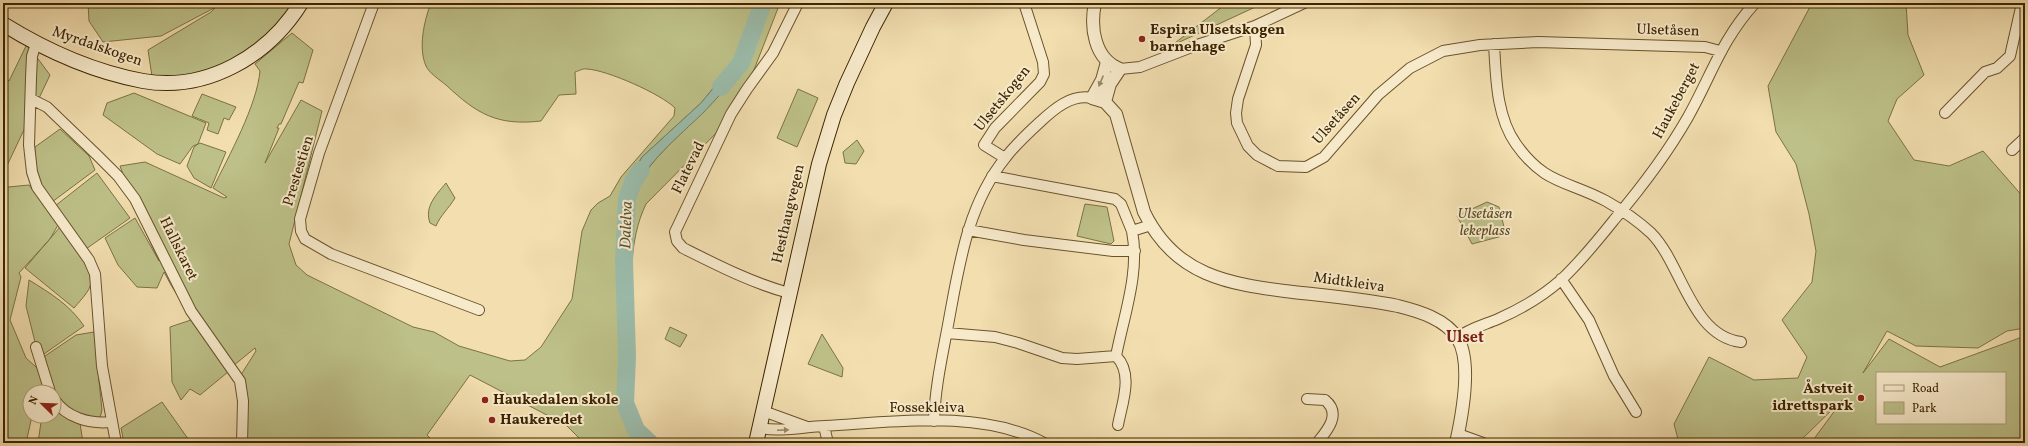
<svg xmlns="http://www.w3.org/2000/svg" width="2028" height="446" viewBox="0 0 2028 446" font-family="Vollkorn,serif">
  <rect width="100%" height="100%" fill="#f2deaf"/>
  <filter id="stains"><feTurbulence type="fractalNoise" baseFrequency=".005" numOctaves="4"/><feColorMatrix values="0 0 0 0 .2 0 0 0 0 .09 0 0 0 0 .02 0 0 0 .5 -.17"/></filter>
  <radialGradient id="worn" r=".72"><stop offset=".6" stop-color="#630" stop-opacity="0"/><stop offset="1" stop-color="#630" stop-opacity=".3"/></radialGradient>
  <path fill="#bdc088" stroke="#7c7244" fill-rule="evenodd" d="M88 3H299L229 71 153 83 148 50 211 12 216 7 161 36 103 42 89 21Z
    M431 3H756L736 58 731 66 749 60 765 3H780L738 111 646 204C628 241 632 284 629 323 627 352 618 383 624 411 626 423 633 435 641 443H584L566 425 470 375 427 435 435 443H247L237 381 256 351 255 348 233 366C209 336 181 307 164 272L157 288 137 287 118 265 105 238 135 218 159 261 141 222 120 166 145 162 224 198 227 197 213 188C229 156 257 105 260 71L255 64 292 33 313 50 303 83 299 82 281 124H279L277 128H279L265 163 301 100 322 111 289 244 296 265 307 275 413 327 434 332 459 346 510 361 525 360 541 347 572 299 582 231 591 210 598 203 610 196 621 177 674 116 675 108C661 94 607 70 587 69 583 68 579 71 575 72L576 94 559 95 541 121C497 126 477 114 446 85 440 80 429 73 426 66 418 48 424 21 431 3ZM743 67C731 83 717 99 702 113 678 137 647 162 633 194L626 188 642 157 701 103 729 69Z
    M1227 3H1264L1171 46Z
    M1812 3H1906L1908 35 1924 75 1897 99 1888 121 1914 160 1949 166 1983 151 2025 199V328L2007 331 1978 348 1916 346 1887 331 1863 373 1889 339 1940 367 2025 336V443H1811L1844 398 1798 443H1679L1674 424 1709 357 1754 380 1798 378 1807 357 1782 320 1812 282 1816 251 1809 214 1796 164 1776 132 1768 86ZM1877 373H2005V423H1877Z
    M27 44 50 75 3 174V77L9 81Z
    M798 89 818 98 797 147 777 138Z
    M134 93 206 123 198 144 200 143 226 152 211 188 194 178 187 166 194 147 198 144 193 146 180 164 157 154 103 115 107 103Z
    M202 94 236 107 229 120 224 118 218 134 207 130 209 123 192 116Z
    M60 129 89 156 95 170 52 202C38 185 33 169 35 147Z
    M857 140 864 151 856 164 845 163 843 152Z
    M97 173 130 218 86 249 55 206Z
    M446 183 455 198C449 208 440 216 436 226L430 223C424 207 436 195 446 183Z
    M29 185 58 225 50 239 19 273 21 277 10 320 26 358 46 376 43 361 45 356 76 335 94 332 102 410 100 418 94 420C64 408 59 406 46 376L39 392H30V416H32L26 443H3V189L8 187Z
    M1487 202 1499 207 1506 235 1472 244 1457 216Z
    M1085 204 1107 207 1114 241 1111 244 1077 236Z
    M60 227C69 240 98 273 89 289 85 296 79 302 74 308L25 268Z
    M29 280C50 293 70 305 84 326L44 354 35 342 26 306Z
    M191 320 228 372 200 395 190 389 181 400 172 382 170 327Z
    M670 327 687 335 680 347 665 339Z
    M822 334 843 368 842 377 808 364Z
    M162 402 191 443H124L121 428Z
    M54 410H61L80 423 83 443H38L41 422 46 416H54Z"/>
  <path fill="#9bbcab" stroke="#758067" d="M756 3H765L749 60 746 64 731 67 736 58Z
    M744 67C731 83 717 98 703 113 678 137 647 162 632 194L625 188 642 157 701 103 729 69Z"/>
  <g fill="none" stroke-linecap="round" stroke-linejoin="round">
    <path stroke="#9bbcab" stroke-width="18" d="M721 87 741 63 763 3
      M641 170 633 182 627 199 624 261 627 356 625 403 636 430 650 443"/>
    <g stroke="#6a532c" stroke-width="12">
      <path id="minor" d="M374 3 319 153 300 219 301 231 305 239 331 254 479 310
        M1255 26 1256 45 1238 99 1236 113 1237 123 1248 146 1257 155 1278 166 1306 167 1324 157 1378 95 1410 68 1443 51 1480 45 1538 42 1705 47 1720 51
        M36 44 32 56 31 78 29 145 32 172 37 187 89 260 95 274 102 366 116 443
        M1494 44C1496 76 1496 116 1516 144 1545 185 1567 180 1606 201 1622 210 1638 221 1651 233 1682 264 1691 336 1741 342
        M1120 69 1140 67 1197 45 1255 26 1304 3
        M31 99 47 107 97 155 118 176 135 199 191 311 240 381 243 401 242 443
        M1945 113 1985 72 1997 68 2010 56 2022 3
        M2012 150 2025 138
        M1005 158 984 145 995 128 1040 82 1044 74 1043 62 1024 3
        M992 176 1115 199 1121 204 1132 231
        M968 230 1024 240 1113 251H1135
        M1561 279 1589 320 1614 376 1636 412
        M789 293C752 283 717 265 683 248L677 241 675 232 731 114 747 89 773 53 798 3
        M947 333 995 337 1018 343 1062 358 1077 359 1116 356
        M1457 338C1470 328 1484 325 1498 319 1521 309 1543 296 1562 279 1581 261 1598 240 1614 220 1641 188 1667 154 1688 117 1711 76 1722 39 1755 3
        M36 347 50 392
        M1116 356C1124 315 1140 272 1132 231L1151 225
        M1116 356C1134 374 1122 403 1118 425
        M54 399C66 418 90 424 111 422
        M1307 399 1325 400C1342 414 1327 431 1317 443
        M763 411 807 427
        M934 421C935 388 942 357 948 325 959 266 967 205 1006 157 1016 144 1028 133 1040 122 1054 109 1071 94 1092 98
        M824 426 828 443
        M759 428C782 432 802 427 825 426 894 422 981 409 1044 443
        M1458 434 1483 443"/>
    </g>
    <g stroke="#6a532c" stroke-width="14">
      <path id="tertiary" d="M1095 3C1090 27 1094 59 1120 69L1110 84 1105 102
        M1107 62 1102 80 1092 98 1105 102 1116 114 1144 212C1175 276 1228 284 1293 292 1328 296 1363 299 1398 306 1418 311 1446 319 1458 339 1472 363 1462 416 1456 443"/>
    </g>
    <g stroke="#3c2501" stroke-width="16">
      <path id="secondary" d="M3 24C45 50 94 72 143 81 207 92 268 56 301 3
        M756 443 819 164 834 115 847 83 873 27 886 3"/>
    </g>
    <use href="#minor" stroke="#f7eacb" stroke-width="10"/>
    <use href="#tertiary" stroke="#f7eacb" stroke-width="12"/>
    <use href="#secondary" stroke="#f7eacb" stroke-width="14"/>
  </g>
  <defs><path id="oneway-solid" d="M-6-.8H1V-3.2L6.5 0L1 3.2V.8H-6Z"/></defs>
  <g fill="#9a8866">
    <use href="#oneway-solid" transform="translate(1101 81) rotate(113)"/>
    <use href="#oneway-solid" transform="translate(783 430) rotate(-3)"/>
  </g>
  <g fill="#8f2418" stroke="#f7eacb" stroke-width="1.5">
    <circle cx="1142" cy="39" r="4"/>
    <circle cx="1861" cy="398" r="4"/>
    <circle cx="485" cy="400" r="4"/>
    <circle cx="492" cy="420" r="4"/>
  </g>
  <g text-anchor="middle" dominant-baseline="central" stroke-width="4" stroke-linejoin="round" paint-order="stroke">
    <g font-size="15" font-weight="bold" fill="#3c2501" stroke="#f7eacb" text-anchor="start">
      <text x="1150" y="30">Espira Ulsetskogen<tspan x="1150" dy="17">barnehage</tspan></text>
      <text x="1853" y="389" text-anchor="end">Åstveit<tspan x="1853" dy="17">idrettspark</tspan></text>
      <text x="493" y="400">Haukedalen skole</text>
      <text x="500" y="420">Haukeredet</text>
    </g>
    <g font-size="15" fill="#3c2501" stroke="#f7eacb">
      <text transform="translate(1668 31) rotate(2)">Ulsetåsen</text>
      <text transform="translate(97 47) rotate(19)">Myrdalskogen</text>
      <text transform="translate(1003 99) rotate(-51)">Ulsetskogen</text>
      <text transform="translate(1677 101) rotate(-62)">Haukeberget</text>
      <text transform="translate(1337 119) rotate(-48)">Ulsetåsen</text>
      <text transform="translate(689 168) rotate(-64)">Flatevad</text>
      <text transform="translate(299 171) rotate(-73)">Prestestien</text>
      <text transform="translate(789 214) rotate(-77)">Hesthaugvegen</text>
      <text transform="translate(178 249) rotate(64)">Hallskaret</text>
      <text transform="translate(1349 283) rotate(8)">Midtkleiva</text>
      <text x="927" y="408">Fossekleiva</text>
    </g>
    <g font-size="15" font-style="italic" fill="#5c4c23" stroke="#f7eacb">
      <text x="1485" y="214">Ulsetåsen<tspan x="1485" dy="17">lekeplass</tspan></text>
    </g>
    <g font-size="16" font-style="italic" fill="#585234" stroke="#f7eacb">
      <text transform="translate(627 225) rotate(-88)">Dalelva</text>
    </g>
    <g font-size="16" font-weight="bold" fill="#7a1f14" stroke="#f7eacb">
      <text x="1465" y="338">Ulset</text>
    </g>
  </g>
  <rect width="2028" height="446" fill="none" stroke="#f2deaf" stroke-width="16"/>
  <rect x="4" y="4" width="2020" height="438" fill="none" stroke="#3c2501" stroke-width="2"/>
  <rect x="8" y="8" width="2012" height="430" fill="none" stroke="#3c2501"/>
  <rect x="1876" y="372" width="130" height="52" fill="#f7eacb" stroke="#ac9b7a"/>
  <rect x="1884" y="385" width="20" height="6" fill="#f7eacb" stroke="#ac9b7a"/>
  <text x="1912" y="392" font-size="12" fill="#3c2501">Road</text>
  <rect x="1884" y="402" width="20" height="12" fill="#bdc088" stroke="#ac9b7a"/>
  <text x="1912" y="412" font-size="12" fill="#3c2501">Park</text>
  <g transform="translate(42 404) rotate(293)"><circle r="19" fill="#f7eacb" stroke="#ac9b7a"/>
  <path d="M0-3L7 15L0 10L-7 15Z" fill="#8f2418"/>
  <text y="-6" font-size="11" font-weight="bold" text-anchor="middle" fill="#3c2501">N</text>
  </g>
  <rect width="100%" height="100%" filter="url(#stains)"/>
  <rect width="100%" height="100%" fill="url(#worn)"/>
</svg>
